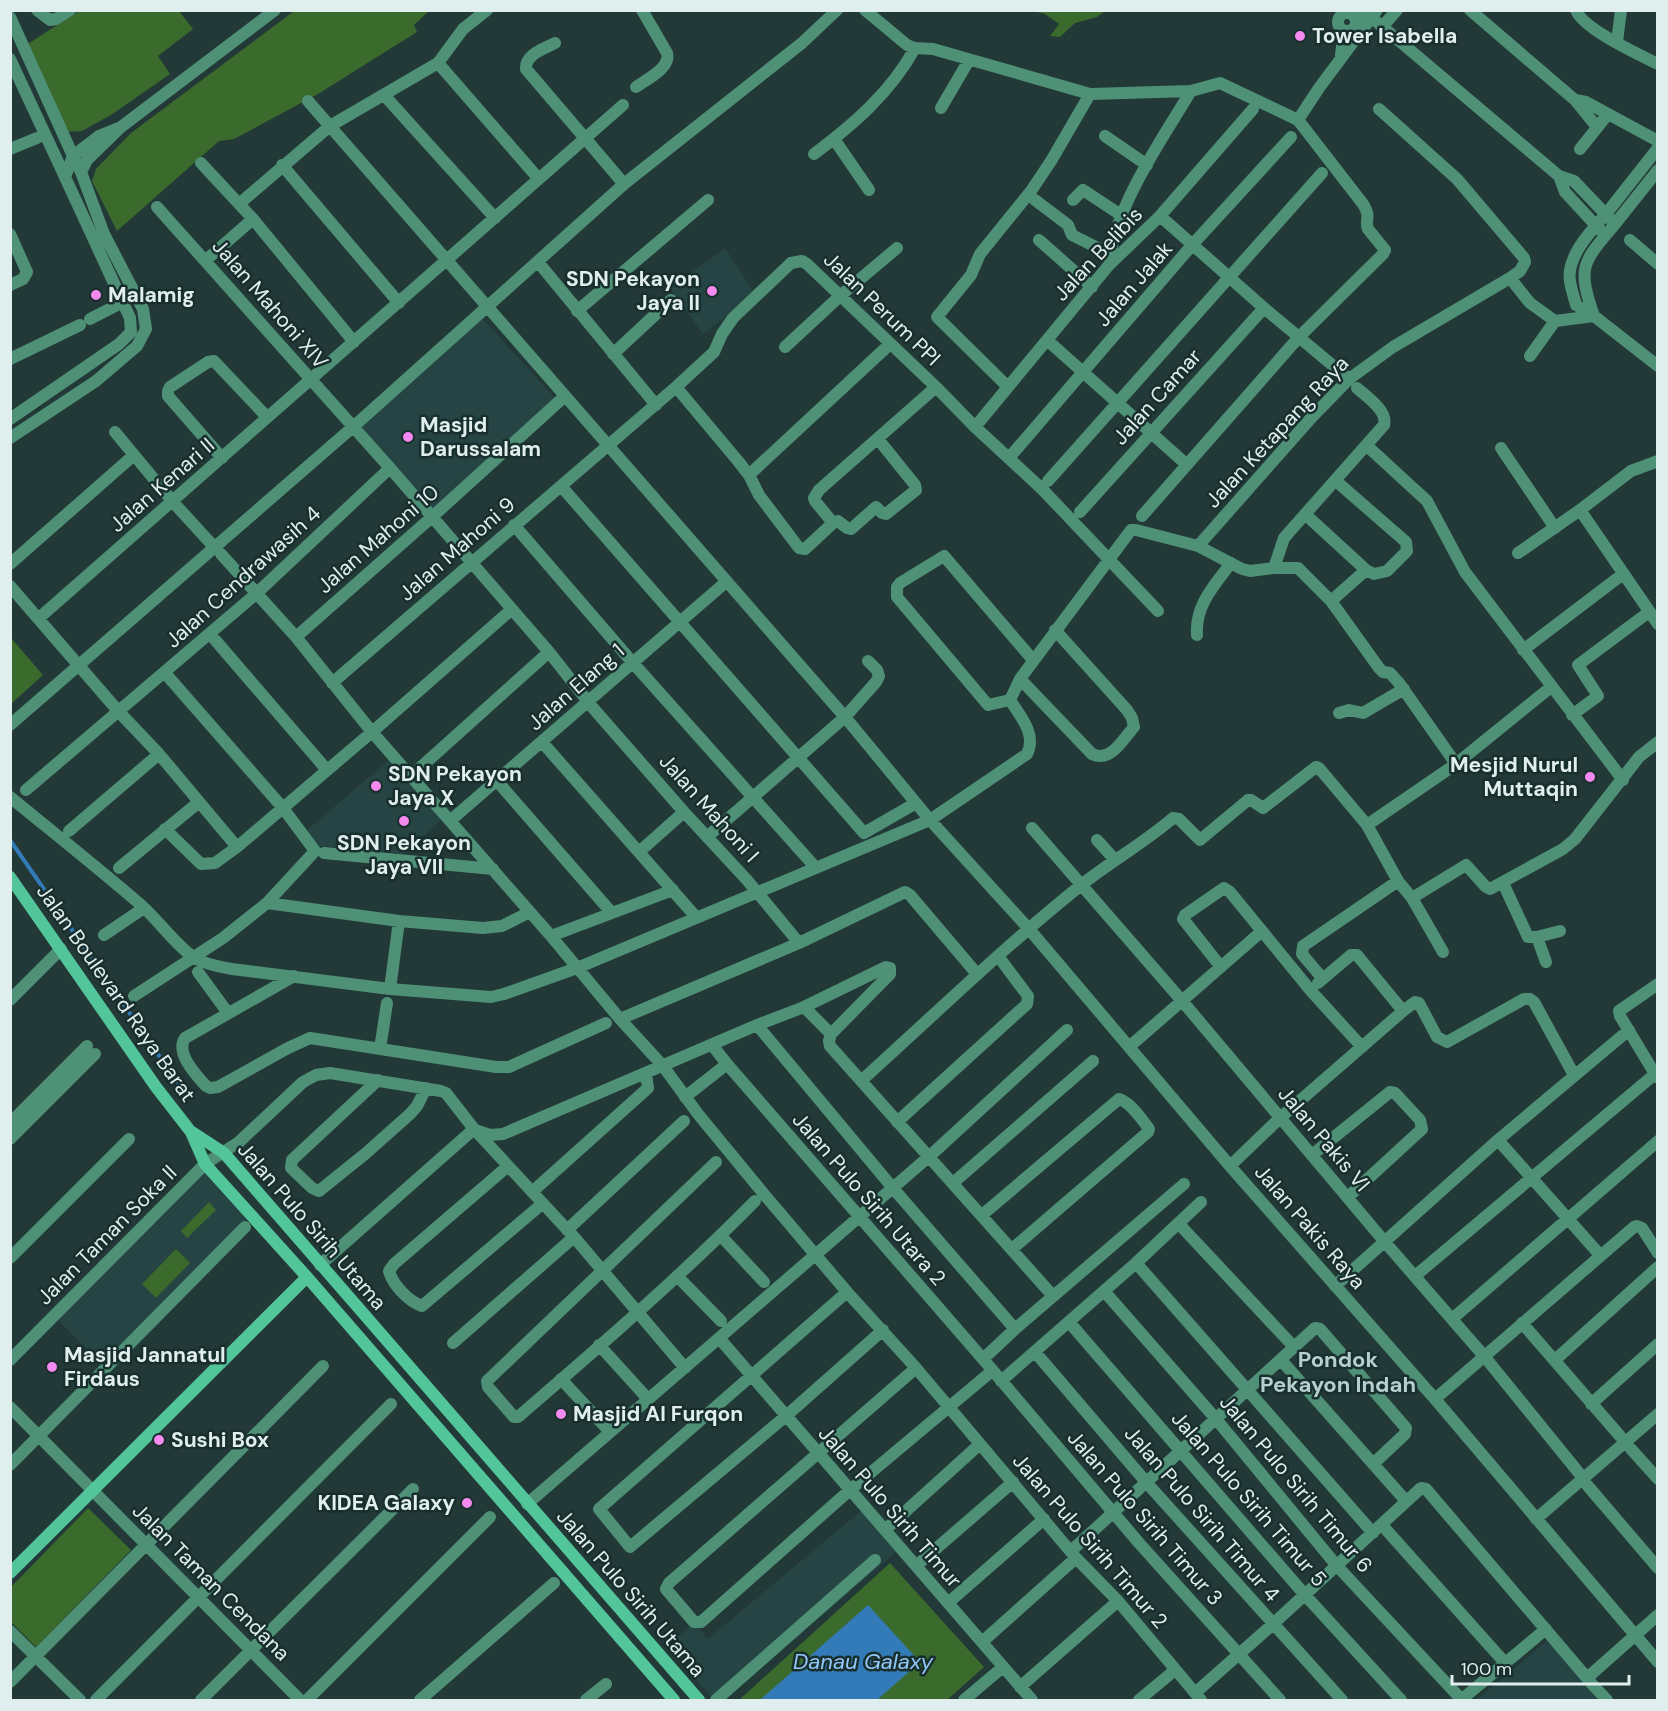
<svg xmlns="http://www.w3.org/2000/svg" width="1668" height="1711" viewBox="0 0 1668 1711" font-family="'DM Sans',sans-serif">
  <rect width="100%" height="100%" fill="#233938"/>
  <path fill="#254443" d="M725 248 755 294 703 334 670 288Z
    M480 316 556 399 433 510 358 426Z
    M391 758 443 818 404 854 319 846 305 832Z
    M203 1166 248 1217 102 1364 55 1317Z
    M862 1510 897 1551 723 1700H714L667 1646 694 1623 708 1639Z
    M1548 1640 1599 1700H1476Z"/>
  <path fill="#3a6a2c" d="M79 11H179L193 29 158 56 170 74 111 115 82 131 64 132 23 47Z
    M294 11H429L414 25 417 32 318 94 234 139 219 141 117 231 92 181 96 169 131 133Z
    M1033 11H1105L1097 17 1075 23 1060 37 1050 36 1059 24 1045 14Z
    M11 638 43 675 11 704H10Z
    M209 1202 216 1210 187 1238 181 1231Z
    M176 1249 190 1263 156 1298 142 1284Z
    M88 1508 131 1550 36 1647 11 1622V1587Z
    M890 1563 984 1667 947 1700H739Z"/>
  <path fill="#337bb8" d="M868 1605 920 1662 877 1700H760Z"/>
  <g fill="none" stroke-linecap="round" stroke-linejoin="round">
    <path stroke="#337bb8" stroke-width="4" d="M10 840 182 1089"/>
    <path stroke="#4e9176" stroke-width="12" d="M37 10 50 20 56 19 70 10
      M865 10 907 45 915 48 933 49 1090 94 1191 91
      M1470 10 1575 100 1586 102 1658 141
      M1576 10C1583 29 1638 54 1658 64
      M10 17 73 156
      M1355 18 1371 17
      M1382 27 1397 10
      M1617 42 1621 10
      M555 43C544 49 525 54 526 69L624 184
      M1341 55 1344 31
      M10 59 65 177
      M438 63 538 178
      M636 87C647 79 671 68 667 53L642 10
      M384 95 495 218
      M1575 100 1597 127
      M308 101 845 717 930 820 1029 929 1230 1166 1435 1399 1658 1662
      M941 108 969 60
      M1379 109 1457 179 1524 258 1525 262 1520 271 1510 278
      M1298 120 1319 88 1377 10
      M1105 136 1147 165
      M834 139 869 190
      M10 149 37 138
      M1580 149 1608 114
      M814 154C854 124 891 92 915 48
      M201 163 253 219 354 342
      M282 165 399 303
      M1035 200 1068 225 1072 235 1110 254
      M1073 200 1083 190 1121 215
      M239 204 330 126 438 63 463 29 487 10
      M157 207 390 468 549 652 593 708 684 812 747 880 799 943
      M1606 214 1658 148
      M1160 216 1264 308 1349 379
      M1615 224 1658 170
      M10 234 27 272 23 279 10 285
      M1039 240 1092 287
      M1630 240 1658 264
      M206 260 253 219
      M538 262 656 405
      M1109 265C1113 209 1162 139 1191 91L1220 83 1298 120 1363 204C1372 218 1364 220 1368 229L1385 250 1383 254 1299 337 1142 516
      M577 311 708 200
      M90 319 123 302
      M1047 340 1186 464
      M785 347 840 296 897 248
      M613 354 671 300
      M1530 356 1555 321
      M10 359 80 325
      M676 387 738 461 749 475 759 495 799 548 805 549 833 523
      M1008 387 937 317 971 275 980 254 1031 191 1051 161 1090 94
      M975 427 1109 265 1160 216 1253 109
      M115 432 173 502 215 548
      M878 439 915 485 916 490 886 514 882 513 876 507 851 529 847 528 838 521 833 523 815 501 814 498 819 490 936 387
      M1366 445 1427 501 1465 572 1623 780
      M1501 448 1555 528
      M222 458 168 396V391L170 387 208 362 214 361 267 417
      M1009 458 1193 244 1291 137
      M749 475 890 344
      M1048 481 1322 173
      M561 486 864 833 916 803
      M1580 510 1658 624
      M1080 512 1264 308
      M1306 515 1366 570 1374 574 1387 571 1407 551 1406 542 1336 481
      M514 525 633 663 816 868
      M1198 546 1242 569 1250 571 1274 568 1284 538 1384 425C1388 411 1367 397 1357 388
      M1518 553 1580 510 1631 471 1658 461
      M221 554 296 637 372 732 551 936 620 1019 663 1066 698 1114 763 1193 847 1292 916 1368 1076 1558 1118 1601 1201 1700
      M10 564 134 455
      M1274 568H1298L1331 601 1379 668 1383 672 1390 673 1399 683 1456 764
      M10 586 119 712 159 754 237 847
      M1331 601 1366 570
      M39 618 623 105
      M1055 630 1127 710 1132 718 1134 727C1123 739 1111 763 1092 754L1020 679 1131 530H1136L1198 546 1312 417 1349 379 1393 347 1510 278 1530 303 1555 321 1594 316
      M210 634 327 770
      M1197 635C1195 605 1214 586 1231 563
      M296 637 432 517 565 396
      M1523 650 1623 574
      M1020 679 1010 700 988 705 897 597V587L900 583 944 556 1033 660
      M332 683 676 387 714 352 722 334 733 318 791 263 802 261 807 264 936 387 975 427 1042 489 1158 611
      M1339 713 1349 710 1363 713 1404 689
      M1572 715 1598 696 1578 665 1649 612
      M10 725 353 427 624 184 802 43 837 10
      M542 742 696 917
      M412 775 549 652
      M497 781 611 912
      M26 790 257 593 390 468
      M10 797C54 833 98 868 141 905 159 921 173 942 193 957 204 964 220 967 232 969L390 989 491 997 504 994 577 968 930 820 1027 754C1037 734 1020 716 1010 700
      M451 820 726 582
      M1367 825 1456 764 1551 687
      M1032 828 1183 1002 1384 1241 1484 1356 1583 1478
      M165 829 201 864 215 863 237 847 372 732 511 610
      M69 831 159 754
      M707 837 845 717 876 682 879 676 877 670 868 661
      M1097 840 1115 860
      M639 852 684 812
      M324 853 493 869
      M119 868 199 802
      M1503 883 1528 937H1537L1560 931
      M1412 898 1466 865 1486 887 1490 889 1563 849 1575 839 1639 757 1658 742
      M267 903 399 921 483 928 502 926 530 912
      M104 935 144 908
      M551 936 673 890
      M1537 937 1546 962
      M1221 967 1183 919 1185 915 1224 888 1230 892 1311 991 1362 1047
      M198 972 228 1013
      M294 976 185 1038C175 1053 196 1075 206 1086L210 1088 218 1087 288 1048 310 1038 496 1067H509L606 1023
      M1323 979 1302 954 1303 946 1398 881
      M1318 983 1351 955H1357L1403 1011
      M390 989 399 921
      M134 996 223 938 267 903 315 851 283 808 165 673
      M10 1000 61 949
      M804 1007 831 1034 829 1041 830 1046 1053 1296
      M620 1019 799 943 905 892 910 895 977 974
      M757 1025 892 1187 1015 1329
      M712 1045 727 1064 983 1359 1139 1543 1280 1700
      M1129 1047 1262 931
      M380 1049 387 1003
      M1655 1074 1620 1016 1619 1011 1658 984
      M378 1080 292 1160 291 1168 312 1188 319 1191 365 1154 410 1114 417 1106 426 1088
      M861 1081C934 1015 1004 947 1080 886 1110 862 1144 843 1173 818L1179 819 1200 840 1248 800H1251L1263 808 1316 767 1319 768 1367 825 1398 881 1412 898 1443 952
      M685 1097 727 1064
      M897 1122 1027 1004 1028 996 998 956
      M10 1123 87 1046
      M475 1130 490 1135 503 1134 757 1025 804 1007 886 967 890 968V974L831 1034
      M10 1139 95 1054
      M1498 1140 1600 1255
      M1312 1155 1390 1092 1395 1093 1420 1120 1422 1129 1348 1197
      M716 1162 487 1381 488 1387 514 1417H518C599 1347 680 1277 755 1201
      M508 1166 394 1264 389 1271C393 1285 408 1301 422 1306L542 1204
      M1230 1166 1280 1118 1403 1011 1415 1002 1419 1003 1437 1037 1447 1042 1524 999H1530L1534 1002 1574 1075
      M953 1183 1093 1061
      M532 1192 648 1088 646 1074
      M982 1215 1119 1099C1130 1102 1142 1119 1149 1129L1148 1132 1012 1249
      M1179 1224 1294 1347
      M567 1230 684 1121
      M721 1236 764 1282
      M10 1258 129 1139
      M1136 1263 1373 1533
      M320 1265 474 1129
      M677 1276 721 1321
      M1415 1276 1655 1074 1658 1078
      M1335 1286 1498 1140 1629 1030
      M1104 1291 1216 1419 1337 1566 1462 1700
      M847 1292 599 1509 630 1547 786 1416 883 1330
      M1452 1319 1658 1141
      M1069 1322 1305 1595 1401 1700
      M1522 1323 1620 1436
      M719 1338 1032 1700
      M453 1343 574 1237
      M599 1345 648 1399
      M1035 1352 1146 1482 1342 1700
      M983 1359 1015 1329 1184 1184
      M10 1360 205 1164 239 1142 303 1082 316 1075 330 1073 441 1091 446 1093 474 1129 574 1237 685 1368
      M1281 1360 1406 1501
      M1555 1360 1658 1267
      M916 1368 669 1583 666 1589 694 1622H701L850 1490 992 1371
      M561 1379 610 1432
      M1001 1381 1136 1263 1201 1202
      M1435 1399 1634 1227 1637 1226 1642 1228 1658 1253
      M1591 1404 1658 1344
      M10 1407 300 1700
      M1631 1449 1658 1479
      M10 1465 245 1227
      M1587 1485 1658 1568
      M527 1504 932 1154 1067 1030
      M1536 1519 1658 1414
      M1382 1525 1506 1664
      M885 1530 980 1444
      M1071 1551 1315 1328 1320 1329 1406 1428 1405 1434 1373 1464
      M916 1566 1013 1482
      M948 1603 1044 1519
      M10 1631 80 1700
      M982 1642 1076 1558
      M10 1682 323 1366
      M1591 1683 1607 1700
      M1020 1687 1118 1601
      M1195 1693 1273 1624 1421 1488 1426 1489 1587 1678 1658 1615
      M96 1700 391 1404
      M201 1700 413 1489
      M307 1700 490 1517
      M420 1700 554 1583
      M586 1700 606 1684
      M716 1700 875 1560
      M964 1700 1003 1667
      M1139 1700 1175 1670
      M1461 1700 1546 1629"/>
    <path stroke="#4e9176" stroke-width="12" d="M1338 22a9 9 0 1 1 18 0a9 9 0 1 1-18 0Z
      M1371 17 1559 176 1574 181 1615 224C1582 263 1577 267 1594 316
      M81 172 87 160 121 127 275 10
      M1559 176 1565 192 1600 230
      M1606 214C1591 231 1566 257 1570 281 1571 289 1574 297 1576 305L1594 316 1658 366
      M10 419 119 344 131 332 130 318 65 177 73 156 99 136 121 127
      M10 438 96 381 137 346 146 329 143 309 104 234 81 172 73 156"/>
    <path stroke="#53c59b" stroke-width="12" d="M10 877 156 1087 191 1132 205 1164 307 1277 674 1700
      M192 1132 224 1153 699 1700
      M10 1573 307 1277"/>
  </g>
  <g fill="#f489f0" stroke="#192f2e" stroke-width="2">
    <circle cx="1300" cy="36" r="6"/>
    <circle cx="712" cy="291" r="6"/>
    <circle cx="96" cy="295" r="6"/>
    <circle cx="408" cy="437" r="6"/>
    <circle cx="1590" cy="777" r="6"/>
    <circle cx="376" cy="786" r="6"/>
    <circle cx="404" cy="821" r="6"/>
    <circle cx="52" cy="1367" r="6"/>
    <circle cx="561" cy="1414" r="6"/>
    <circle cx="159" cy="1440" r="6"/>
    <circle cx="467" cy="1503" r="6"/>
  </g>
  <g text-anchor="middle" dominant-baseline="central" stroke-width="5" stroke-linejoin="round" paint-order="stroke">
    <g font-size="21" font-weight="bold" fill="#e0eeed" stroke="#192f2e" text-anchor="start">
      <text x="1312" y="36">Tower Isabella</text>
      <text x="700" y="279" text-anchor="end">SDN Pekayon<tspan x="700" dy="24">Jaya II</tspan></text>
      <text x="108" y="295">Malamig</text>
      <text x="420" y="425">Masjid<tspan x="420" dy="24">Darussalam</tspan></text>
      <text x="1578" y="765" text-anchor="end">Mesjid Nurul<tspan x="1578" dy="24">Muttaqin</tspan></text>
      <text x="388" y="774">SDN Pekayon<tspan x="388" dy="24">Jaya X</tspan></text>
      <text x="404" y="843" text-anchor="middle">SDN Pekayon<tspan x="404" dy="24">Jaya VII</tspan></text>
      <text x="64" y="1355">Masjid Jannatul<tspan x="64" dy="24">Firdaus</tspan></text>
      <text x="573" y="1414">Masjid Al Furqon</text>
      <text x="171" y="1440">Sushi Box</text>
      <text x="455" y="1503" text-anchor="end">KIDEA Galaxy</text>
    </g>
    <g font-size="21" fill="#e0eeed" stroke="#192f2e">
      <text transform="translate(1098 254) rotate(-47)">Jalan Belibis</text>
      <text transform="translate(1134 284) rotate(-49)">Jalan Jalak</text>
      <text transform="translate(270 304) rotate(49)">Jalan Mahoni XIV</text>
      <text transform="translate(882 309) rotate(44)">Jalan Perum PPI</text>
      <text transform="translate(1157 397) rotate(-48)">Jalan Camar</text>
      <text transform="translate(1277 432) rotate(-47)">Jalan Ketapang Raya</text>
      <text transform="translate(162 485) rotate(-41)">Jalan Kenari II</text>
      <text transform="translate(378 539) rotate(-41)">Jalan Mahoni 10</text>
      <text transform="translate(457 549) rotate(-41)">Jalan Mahoni 9</text>
      <text transform="translate(243 577) rotate(-42)">Jalan Cendrawasih 4</text>
      <text transform="translate(576 687) rotate(-41)">Jalan Elang 1</text>
      <text transform="translate(709 808) rotate(48)">Jalan Mahoni I</text>
      <text transform="translate(116 993) rotate(55)">Jalan Boulevard Raya Barat</text>
      <text transform="translate(1324 1139) rotate(50)">Jalan Pakis VI</text>
      <text transform="translate(869 1199) rotate(49)">Jalan Pulo Sirih Utara 2</text>
      <text transform="translate(312 1226) rotate(49)">Jalan Pulo Sirih Utama</text>
      <text transform="translate(1310 1227) rotate(49)">Jalan Pakis Raya</text>
      <text transform="translate(107 1235) rotate(-45)">Jalan Taman Soka II</text>
      <text transform="translate(1296 1484) rotate(50)">Jalan Pulo Sirih Timur 6</text>
      <text transform="translate(1249 1499) rotate(49)">Jalan Pulo Sirih Timur 5</text>
      <text transform="translate(890 1507) rotate(49)">Jalan Pulo Sirih Timur</text>
      <text transform="translate(1202 1514) rotate(49)">Jalan Pulo Sirih Timur 4</text>
      <text transform="translate(1145 1518) rotate(49)">Jalan Pulo Sirih Timur 3</text>
      <text transform="translate(1090 1541) rotate(49)">Jalan Pulo Sirih Timur 2</text>
      <text transform="translate(211 1582) rotate(45)">Jalan Taman Cendana</text>
      <text transform="translate(631 1593) rotate(49)">Jalan Pulo Sirih Utama</text>
    </g>
    <g font-size="22" font-weight="bold" fill="#b5cfce" stroke="#192f2e">
      <text x="1338" y="1359">Pondok<tspan x="1338" dy="25">Pekayon Indah</tspan></text>
    </g>
    <g font-size="22" font-style="italic" fill="#93c8f9" stroke="#192f2e">
      <text x="863" y="1661">Danau Galaxy</text>
    </g>
  </g>
  <rect width="1668" height="1711" fill="none" stroke="#e0eeed" stroke-width="24"/>
  <path d="M1452 1675v9h177v-9" fill="none" stroke="#e0eeed" stroke-width="3"/>
  <text x="1461" y="1675" font-size="18" fill="#e0eeed" stroke="#192f2e" stroke-width="4.5" paint-order="stroke">100 m</text>
</svg>
